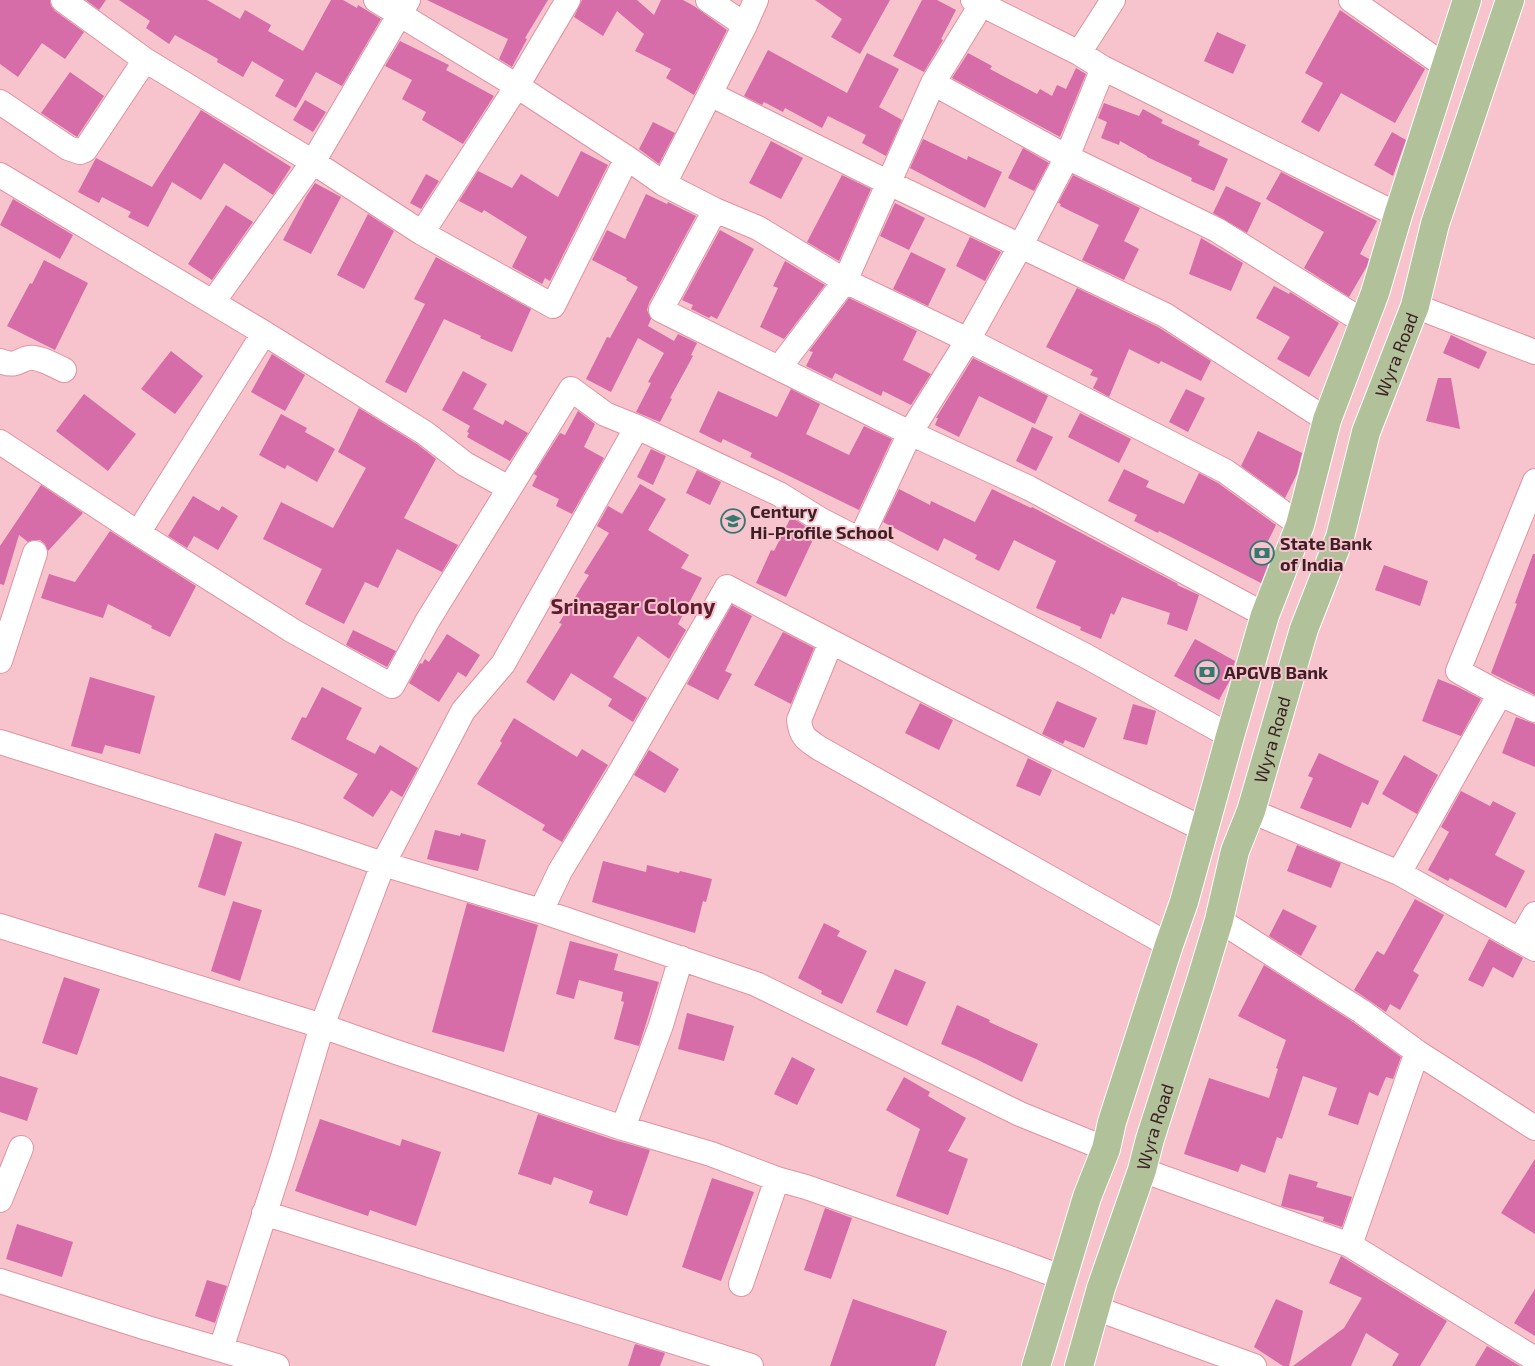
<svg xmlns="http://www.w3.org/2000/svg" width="1535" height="1366" viewBox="0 0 1535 1366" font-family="'Exo 2',sans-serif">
  <rect width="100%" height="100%" fill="#f7c4cd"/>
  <path fill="#d66ca8" d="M0 0H50L51 6 55 11 84 32 65 59 42 43 18 77 0 64Z
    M86 0H106L99 10Z
    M119 0H207L240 19 245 10 271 25 268 31 303 51 331 0H343L357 8 358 5 381 19 342 86 316 72 296 108 275 96 284 80 252 61 243 77 217 62 218 59 175 35 169 44 146 28 150 21Z
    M427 0H548L525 38 527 39 512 67 499 59 508 39Z
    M582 0H637L654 15 661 0H683L694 6 727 30 694 95 666 78 671 69 635 51 644 34 617 11 603 36 574 17Z
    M815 0H890L860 54 831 37 842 19Z
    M922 0H937L956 10 941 39 943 40 924 72 893 56Z
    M1340 10 1425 69 1395 123 1341 93 1319 132 1301 122 1323 83 1305 73Z
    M1217 32 1246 45 1233 74 1204 61Z
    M400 41 449 65 446 70 494 96 463 144 422 120 426 112 402 99 412 80 385 66Z
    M768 50 847 93 867 53 899 69 879 107 902 120 886 156 862 143 866 135 828 116 822 128 785 108 783 112 764 102 762 105 744 96Z
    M968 53 992 66 990 69 1037 94 1040 89 1052 96 1057 85 1066 89 1076 68 1086 74 1060 137 952 78Z
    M70 72 104 96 77 137 41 113Z
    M305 100 326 112 313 132 293 120Z
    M1104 103 1139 116 1143 109 1163 120 1161 123 1200 141 1198 145 1228 159 1214 191 1191 181 1192 178 1147 157V156L1120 141 1119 145 1101 138 1107 122 1098 118Z
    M201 110 291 167 273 195 224 163 201 200 172 182 148 227 128 217 131 212 102 197 99 203 78 192 96 158 152 187Z
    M653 122 675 133 659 164 639 149Z
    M1392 132 1406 140 1393 176 1374 165Z
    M923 139 967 160 968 156 1002 172 985 208 910 168Z
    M771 141 803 158 781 199 749 183Z
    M1023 148 1049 163 1034 191 1008 178Z
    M581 151 608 165 550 281 545 278 542 284 512 267 527 237 484 210 482 213 459 201 478 171 512 188 521 174 558 197Z
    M1281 172 1377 221 1360 254 1369 259 1367 266 1349 297 1304 268 1324 232 1266 199Z
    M426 174 439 181 421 209 410 203Z
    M842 175 871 189 839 261 807 242Z
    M1073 175 1140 208 1124 241 1139 249 1124 280 1082 260 1099 225 1060 206 1061 204 1058 203Z
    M315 183 341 197 311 254 283 240 307 195Z
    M1226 186 1261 203 1247 233 1213 213Z
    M646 194 667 204 668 202 696 216 649 303 647 310 651 319 648 326 674 341 678 334 697 343 691 355 693 356 670 398 672 399 660 422 636 412 651 383 648 382 664 353 638 338 611 392 586 379 607 337 610 338 638 287 626 280 627 278 592 260 607 230 625 239Z
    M13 199 73 235 60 259 0 225Z
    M895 203 925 218 909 250 880 236Z
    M226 205 253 222 212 280 188 264Z
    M368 214 394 231 364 289 337 275Z
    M720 230 754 249 717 319 711 316 709 318 691 309 693 305 682 300Z
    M970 237 1001 252 985 281 956 266Z
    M1201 238 1243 263 1231 291 1189 274Z
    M911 252 946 269 928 306 893 289Z
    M436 257 531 309 512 352 480 338 481 336 444 319 406 393 385 382 425 304 414 299Z
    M44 260 88 283 55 350 7 326 30 283 32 284Z
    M785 261 825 285 784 339 760 327 778 288 773 286Z
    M1274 286 1289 294 1290 292 1339 323 1309 377 1277 359 1290 337 1256 318Z
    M1077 288 1158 327 1211 361 1201 381 1161 361 1159 364 1129 349 1109 397 1093 388 1098 378 1090 375 1093 370 1046 347Z
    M849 298 917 331 903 360 931 374 911 405 883 391 881 396 835 373 832 379 806 366 813 352 809 351Z
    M1451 335 1487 352 1479 369 1443 353Z
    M171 351 203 376 175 414 141 389Z
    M272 354 305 375 285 411 251 392Z
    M973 358 1048 396 1035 424 979 396 959 437 935 425 938 418H936Z
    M463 371 487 384 473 409 503 425 505 420 528 433 510 461 467 437 469 433 467 432 470 426 442 410Z
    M1438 378H1451L1460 429 1426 421Z
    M791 389 820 404 806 434 849 455 864 426 892 439 859 510 750 457 752 453 723 439 721 443 699 432 718 391 777 417Z
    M1186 389 1205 398 1188 432 1169 422Z
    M84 394 136 434 108 471 56 431Z
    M359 408 417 444 436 459 404 518 458 545 442 572 397 549 378 588 365 582 344 624 305 604 322 569 263 539 281 502 333 528 366 468 338 452Z
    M578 411 595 424 584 447 604 458 572 514 556 506 559 499 532 486 537 476 534 474 560 433 565 435Z
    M1080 413 1131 439 1119 463 1068 437Z
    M281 414 307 428 305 432 335 449 317 482 287 465 285 469 259 455Z
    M1032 427 1053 437 1036 471 1016 461Z
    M1258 431 1302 453 1297 474 1285 498 1241 466Z
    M651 449 666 456 653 485 637 477Z
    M1124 469 1149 481 1146 487 1184 504 1199 473 1218 483 1276 525 1262 553 1271 557 1261 583 1159 531 1158 533 1134 521 1137 515 1108 501Z
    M697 470 721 482 710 505 686 493Z
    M640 484 666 499 648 530 689 555 681 568 702 578 678 624 686 630 669 659 638 636 613 677 647 698 633 722 608 706 612 699 571 673 554 701 526 682 562 624 559 623 589 575 584 573 609 533 597 526 608 506 622 514Z
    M41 485 83 513 48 551 45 544 40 540H33L28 542 19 535 4 585 0 584V546Z
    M899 489 930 505 931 501 975 522 992 489 1031 508 1032 507 1178 584 1177 585 1199 595 1187 631 1167 624 1170 613 1122 597 1114 615 1111 613 1101 639 1080 630 1081 627 1036 608 1056 561 1014 540 999 571 975 559 977 555 944 538 938 551 883 522Z
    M193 496 219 511 222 506 238 516 218 550 194 536 187 548 168 536Z
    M791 517 816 533 786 597 756 583 771 550 774 551Z
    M110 531 196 586 170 637 151 628 152 626 108 604 103 618 41 598 49 574 75 582Z
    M1533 554H1535V695L1491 673 1517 604 1515 603Z
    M1384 565 1428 581 1420 606 1375 590Z
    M732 605 752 616 725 671 732 674 718 700 687 684Z
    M353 630 396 651 387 667 346 645Z
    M783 632 814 648 791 704 754 685Z
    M447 634 480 655 466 677 458 672 439 702 409 683 420 663 422 664 425 659 429 662Z
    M1195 639 1235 661 1230 680 1219 700 1174 676Z
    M90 677 155 696 140 754 105 745 102 754 71 746Z
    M1438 679 1458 687 1481 699 1461 736 1422 721Z
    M322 687 362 708 346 739 375 754 380 745 418 768 402 797 391 790 373 817 343 798 358 774 291 739 302 717 306 718Z
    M1057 701 1097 718 1084 748 1065 740 1063 744 1042 734Z
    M920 703 953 720 939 750 905 733Z
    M1133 704 1156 711 1147 745 1123 739Z
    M1516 717 1535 724V767L1502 753Z
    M514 718 577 757 582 749 608 765 562 842 542 830 545 825 477 784 502 743 500 741Z
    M649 750 679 769 665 793 634 775Z
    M1319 753 1379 781 1368 805 1362 802 1351 828 1300 808 1313 778 1308 776Z
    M1404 755 1438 775 1417 814 1382 794Z
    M1028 758 1052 770 1040 796 1016 786Z
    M1461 791 1490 806 1493 801 1516 813 1495 855 1525 871 1506 908 1450 878 1448 881 1428 870 1449 832 1441 827Z
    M435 830 460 836 461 833 486 840 478 871 427 859Z
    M215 833 242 842 225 896 198 887Z
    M1297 845 1341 863 1331 888 1287 871Z
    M603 861 646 872 647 865 679 873 680 871 712 879 706 902 703 901 695 933 592 902Z
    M1415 899 1444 915 1413 971 1419 975 1400 1010 1390 1004 1386 1012 1354 990 1377 951 1384 955Z
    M233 901 262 910 240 981 211 971Z
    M467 903 538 925 504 1052 432 1032Z
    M1283 909 1317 926 1301 956 1269 936Z
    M824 923 840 931 837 936 867 951 842 1004 821 994 822 991 798 978Z
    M1489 939 1523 958 1513 978 1493 967 1483 987 1468 980Z
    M570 941 618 954 614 970 659 982 639 1046 614 1039 624 1002 621 1001 623 992 579 980 574 999 556 994Z
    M1264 965 1353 1022 1401 1057 1393 1079 1386 1077 1378 1096 1369 1092 1358 1125 1328 1115 1337 1088 1303 1076 1282 1139 1277 1137 1265 1173 1241 1164 1238 1172 1184 1154 1209 1078 1269 1098 1278 1069 1276 1068 1286 1040 1238 1016Z
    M895 969 926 982 907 1026 876 1012Z
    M64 977 100 989 77 1055 42 1043Z
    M957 1005 990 1020 989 1022 1038 1044 1022 1082 976 1059 941 1044Z
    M687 1013 734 1026 724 1061 678 1049Z
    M792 1057 815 1069 797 1105 774 1094Z
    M0 1076 38 1088 27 1121 0 1112Z
    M904 1077 930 1092 928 1096 966 1118 948 1151 968 1159 948 1215 896 1196 920 1129 886 1110Z
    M538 1114 611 1139 650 1150 627 1216 589 1203 593 1191 554 1177 551 1185 518 1174Z
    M320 1119 400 1146 402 1139 441 1152 416 1226 370 1210 368 1216 295 1191Z
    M1535 1159V1234L1501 1213Z
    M1289 1174 1318 1182 1316 1187 1352 1197 1342 1227 1323 1221 1324 1217 1281 1206Z
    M712 1178 754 1192 721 1281 682 1267Z
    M825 1208 852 1218 831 1279 804 1270Z
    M17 1224 73 1242 62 1277 6 1259Z
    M1341 1256 1447 1321 1420 1366H1392L1399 1354 1366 1333 1351 1366H1293L1344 1328 1362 1298 1329 1283Z
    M207 1280 227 1286 215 1323 195 1316Z
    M1535 1289V1336L1514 1323Z
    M853 1299 947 1331 935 1366H830Z
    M1276 1299 1303 1311 1289 1366H1283L1254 1347Z
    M635 1344 665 1353 660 1366H628Z
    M1487 1346 1520 1366H1475Z"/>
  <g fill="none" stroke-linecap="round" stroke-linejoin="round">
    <g stroke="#e192a2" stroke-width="26">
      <path id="street" d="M63 0 145 60 313 162 422 233 553 306 627 158
        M376 0 517 86 627 158 664 184 715 210 758 228 845 281 968 340 1225 471 1300 525
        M708 0 745 25
        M973 0 1079 53 1103 68 1398 215
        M1351 0 1445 66
        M1079 53 1113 0
        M933 83 1067 157 1217 230 1364 322
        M710 94 889 183 1165 315 1327 420
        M0 102 68 148 80 152 85 150 145 60
        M0 175 264 333 425 433 465 464 509 488
        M664 184 745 25 756 0
        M715 210 661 310 910 433 1029 488 1265 615
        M422 233 517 86 568 0
        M213 302 313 162 408 0
        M1415 306 1535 352
        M0 361C20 369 20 356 34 358 44 359 55 366 64 370
        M779 368 845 281 933 83 981 5
        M0 442 138 533 264 333
        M1535 481 1458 671 1500 694 1535 710
        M138 533 293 631 392 686 428 620 571 389 605 414 637 427 779 494 821 520 1086 656 1230 736
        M860 540 910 433 968 340 1021 245 1067 157 1103 68
        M831 642 799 720C801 737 806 739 819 748L1169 945
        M0 661 35 553
        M0 742 297 835 383 864 541 911 756 984 1020 1114 1106 1149
        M1251 811 1399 873 1535 949
        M1399 873 1500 694
        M541 911 560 871 618 776 727 587C885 671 1044 751 1205 830
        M1219 920 1361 1011 1417 1052 1535 1128
        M0 926 322 1026 393 1051 623 1128 711 1154 777 1179 806 1187 1015 1260 1061 1277
        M1520 940 1535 914
        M623 1128 661 1025 681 958
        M1142 1170 1350 1245 1535 1359
        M0 1200 21 1148
        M264 1213 751 1366
        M1350 1245 1417 1052
        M0 1281 147 1328 277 1366
        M741 1284 777 1179
        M1095 1308 1254 1366
        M221 1349 283 1157 322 1026 383 864 463 711 503 664 637 427"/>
    </g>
    <g stroke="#fff" stroke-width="30">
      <g id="primary">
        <path d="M1036 1366 1087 1197 1106 1149 1112 1122 1169 945 1184 902 1230 736 1265 615 1300 525 1327 420 1375 293 1398 215 1467 0"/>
        <path id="s1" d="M1079 1366 1101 1288 1142 1170 1150 1139 1200 983 1219 920 1235 851 1251 811 1304 629 1340 537 1366 432 1415 306 1435 224 1510 0"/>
      </g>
    </g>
    <use href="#street" stroke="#fff" stroke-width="24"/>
    <use href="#primary" stroke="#b1c199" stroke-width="28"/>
  </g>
  <defs>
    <g id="school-ring" transform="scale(1.25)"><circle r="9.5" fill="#f7c4cd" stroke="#327972" stroke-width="1.5"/><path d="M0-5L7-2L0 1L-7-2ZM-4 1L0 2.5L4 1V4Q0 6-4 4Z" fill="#327972"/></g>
    <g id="bank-ring" transform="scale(1.25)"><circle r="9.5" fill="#f7c4cd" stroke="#327972" stroke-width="1.5"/><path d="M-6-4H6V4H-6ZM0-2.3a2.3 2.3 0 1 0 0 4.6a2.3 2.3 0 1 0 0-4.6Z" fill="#327972"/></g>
  </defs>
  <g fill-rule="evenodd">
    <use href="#school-ring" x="733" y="521"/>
    <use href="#bank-ring" x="1262" y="553"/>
    <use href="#bank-ring" x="1207" y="672"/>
  </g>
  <g text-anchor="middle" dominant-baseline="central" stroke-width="4" stroke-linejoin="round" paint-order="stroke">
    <g font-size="18" fill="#3d1e25" stroke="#f7c4cd">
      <text stroke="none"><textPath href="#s1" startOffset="1061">Wyra Road</textPath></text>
      <text stroke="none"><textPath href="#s1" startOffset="656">Wyra Road</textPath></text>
      <text stroke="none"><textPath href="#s1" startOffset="251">Wyra Road</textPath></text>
    </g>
    <g font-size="18" font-weight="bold" fill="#3d1e25" stroke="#f7c4cd" text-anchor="start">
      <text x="750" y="511">Century<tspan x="750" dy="21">Hi-Profile School</tspan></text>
      <text x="1280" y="543">State Bank<tspan x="1280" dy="21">of India</tspan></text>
      <text x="1224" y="672">APGVB Bank</text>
    </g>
    <g font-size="22" font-weight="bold" fill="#5d1b2e" stroke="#f7c4cd">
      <text x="633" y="605">Srinagar Colony</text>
    </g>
  </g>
</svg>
